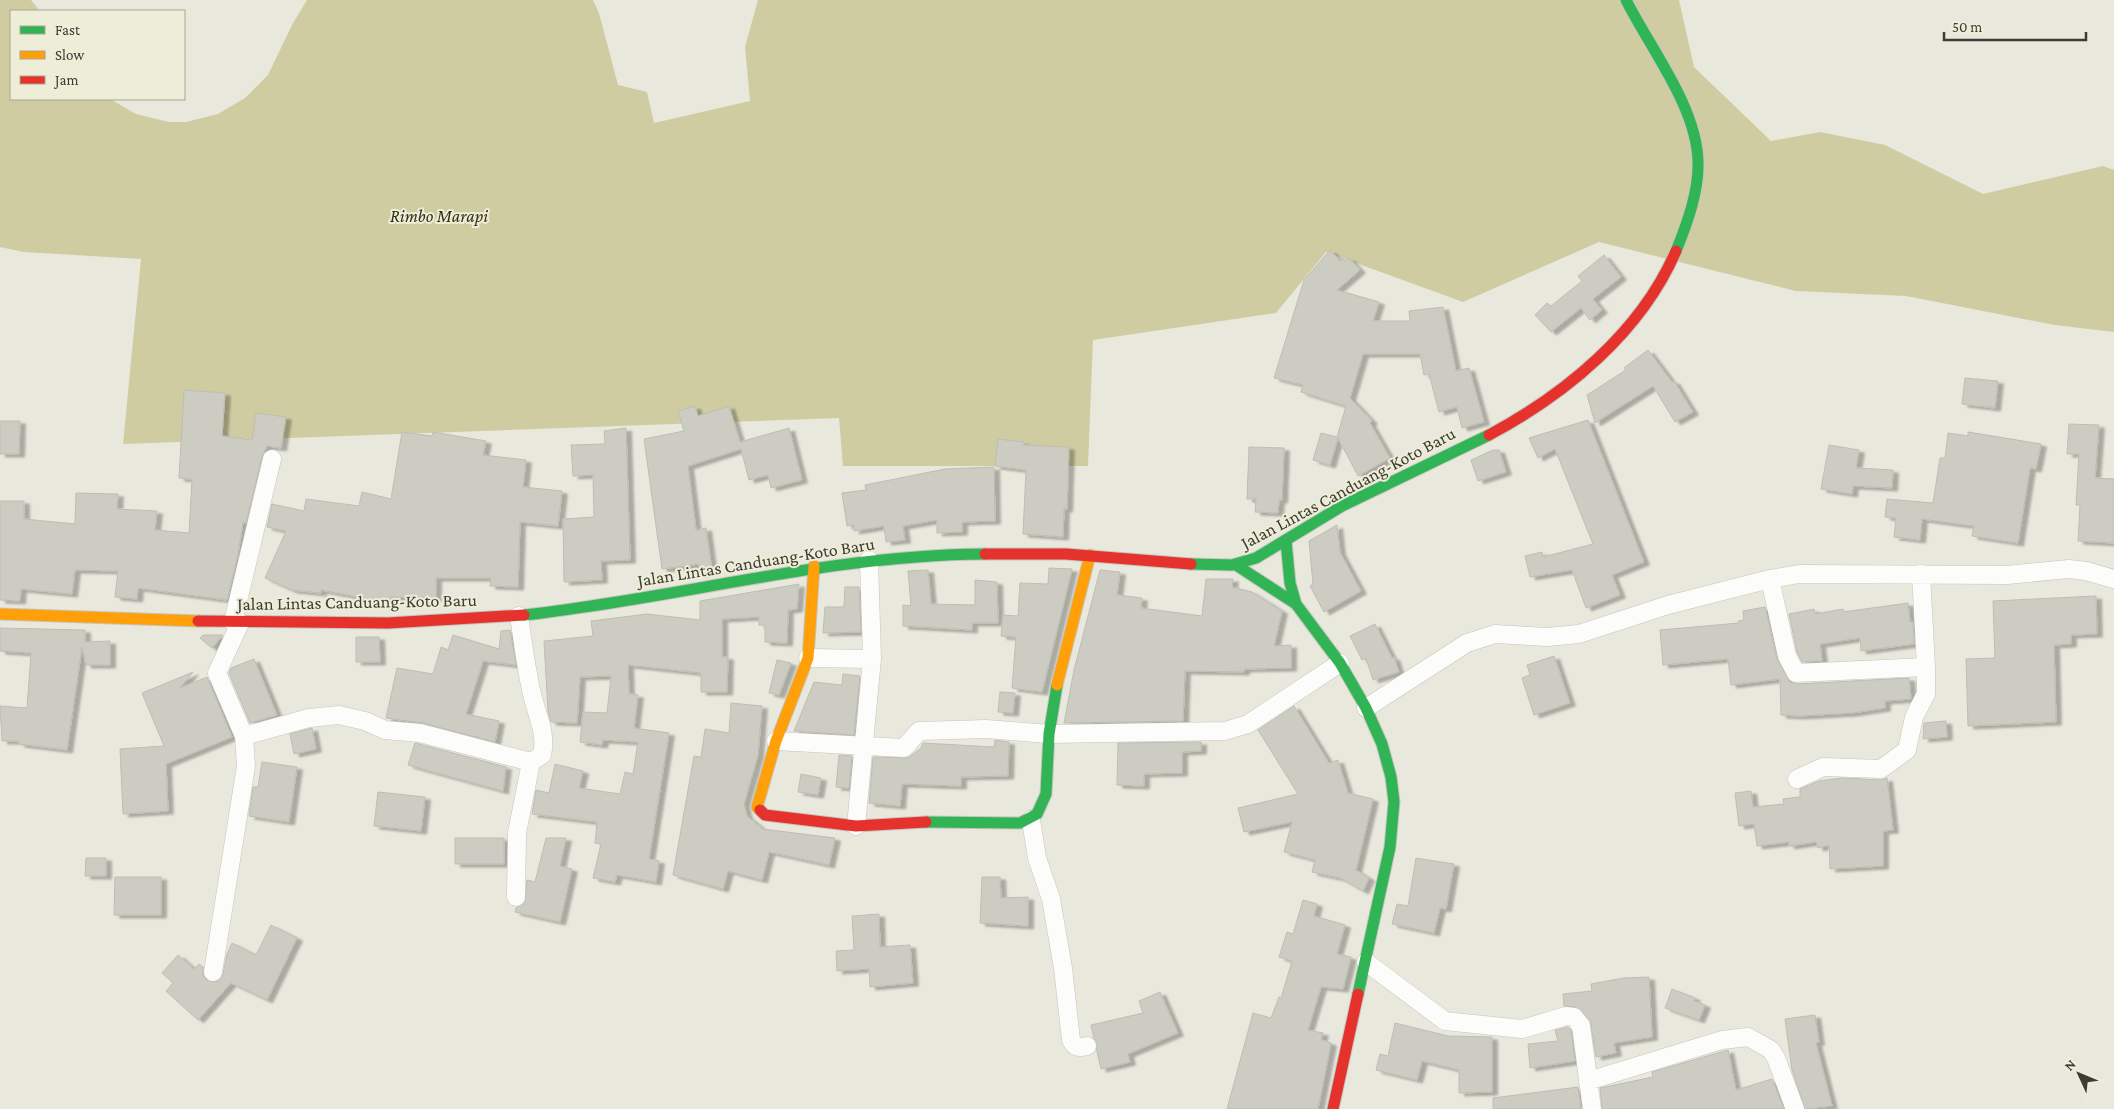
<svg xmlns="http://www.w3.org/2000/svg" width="2114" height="1109" viewBox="0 0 2114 1109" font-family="'Crimson Pro',serif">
  <defs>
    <filter id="shadow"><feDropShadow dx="5.5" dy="3" stdDeviation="1" flood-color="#0004"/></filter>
  </defs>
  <rect width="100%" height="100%" fill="#e9e8dd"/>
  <path fill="#d0cca2" d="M0 0H31L40 11H11V99H110L136 114 169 122H186L218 114 245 98 268 75 292 25 307 0H593L599 13 618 85 647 92 654 123 750 101 745 47 758 0H1679L1694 67 1771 141 1820 132 1885 145 1983 194 2103 166 2114 170V332L2055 325 1906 296 1796 291 1599 242 1463 302 1326 252 1276 313 1093 340 1088 466H843L839 418 123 444 141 259 24 252 0 247Z"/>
  <path fill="#ccccc3" stroke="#bebdb4" filter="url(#shadow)" d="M1330 250 1340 261 1343 258 1345 261 1349 258 1360 270 1337 290 1379 302 1373 321H1410L1409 311 1443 307 1456 371 1469 368 1484 422 1462 428 1457 407 1439 412 1429 374 1424 375 1420 354H1363L1350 398 1372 421 1370 423 1390 458 1358 476 1338 438 1330 465 1313 460 1321 433 1337 437 1346 406 1301 392 1303 385 1274 378 1304 280Z
    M1604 255 1621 277 1593 299 1602 310 1590 320 1581 308 1551 332 1535 315 1547 303 1551 306 1582 281 1578 276Z
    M1648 350 1672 382 1674 381 1693 412 1675 422 1653 386 1595 423 1587 395 1626 370 1624 368Z
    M1965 378 1998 381 1995 408 1962 404Z
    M184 390 225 393 222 436 252 440 256 413 286 417 281 448 267 446 262 457 246 523 243 522 238 554 227 600 138 588 137 599 115 597 118 571 75 570 72 594 21 589 20 601 0 600V501H24V519L75 524 76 493 118 494 117 509 157 511 155 530 189 533 192 479 179 478Z
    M695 406 698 416 729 406 740 442 789 428 802 480 771 488 768 475 749 480 741 449 688 466 696 530 706 528 712 571 699 574V564L662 569 644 439 684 431 678 411Z
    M1588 420 1644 562 1612 575 1620 595 1586 608 1572 570 1530 577 1525 556 1542 552 1543 557 1593 544 1555 449 1538 458 1529 438Z
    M0 421H20L19 454H0Z
    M2069 424 2099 425 2095 478 2114 479V543L2078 541 2080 505H2076L2079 454H2067Z
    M626 428 630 560 601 561 602 580 564 582 563 519 594 517 593 475 573 476 571 445 605 444 604 431Z
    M402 432 432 436 433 432 486 441 483 455 526 460 523 487 562 491 558 526 520 522 518 587 490 586 491 578H436V598L391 597 390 603 321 590V593L292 590 265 578 286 531 267 527 272 504 304 511 306 499 359 506 362 492 391 499Z
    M1968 432 2041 444 2036 469 2030 468 2018 543 1972 536 1974 526 1922 519 1920 540 1894 537 1896 518 1885 517 1887 499 1933 503 1940 458H1945L1948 433 1968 436Z
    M998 439 1024 442V445L1069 447 1067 509H1064L1063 537 1023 534 1026 470 995 466Z
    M1829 445 1859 450 1856 468 1893 470 1892 488 1853 486 1852 494 1821 489Z
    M1249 447 1284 448 1282 500H1279L1278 513 1255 512 1256 499H1247Z
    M1493 450H1499L1506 472 1478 481 1471 460Z
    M994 467 995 521 962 522V532L937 533V520L903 526 905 540 886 542 884 526 854 531V525L847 526 842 493 866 490 865 485 945 469Z
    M1337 525 1340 552 1361 591 1324 612 1310 586 1313 584 1309 541Z
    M1049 568 1072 569 1042 692 1012 688 1016 637 1001 636 1003 615 1018 616 1020 583 1048 584Z
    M928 570 931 604 975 605V580L997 582 998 623H972V630L903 626V605L911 606 908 571Z
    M1100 570 1120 572 1117 595 1142 598 1141 608 1202 616 1206 579H1233L1232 587 1252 592 1282 611 1274 646 1291 645V668L1244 669V672L1185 671 1183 721 1064 723 1074 670Z
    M799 584 797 609 788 610 787 643 765 642V625H759V617L722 619V657H728L727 692H701V673L628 665 629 694 638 695 634 728 669 733 649 859 659 861 656 882 617 875 615 882 593 878 601 844 595 843 597 822 532 814 536 790 549 793 555 764 583 771 579 788 620 794 625 772 633 774 638 742 603 740 602 745 580 742 583 712 607 713 611 676 580 677 577 723 551 722 548 712 544 641 593 636 591 621 647 614 700 620V601Z
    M845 587H859L861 632 823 633 825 607H844Z
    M2096 596 2097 634 2071 635V644L2054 645 2056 722 1968 726 1966 659 1995 658 1993 601Z
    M1908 603 1910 622H1913L1914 644 1861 651 1860 638 1820 644 1822 661 1802 662 1797 652 1789 614 1814 609 1815 614 1843 609V612Z
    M1765 607 1777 659 1790 682 1796 684 1909 678 1911 699 1885 701V708L1852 713 1799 716 1781 715 1780 679 1731 685 1728 659 1663 665 1660 630 1739 623 1738 621 1744 620 1743 611Z
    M1375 624 1392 658 1394 657 1399 672 1373 680 1366 658 1362 660 1350 636Z
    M0 628 85 630V642L110 641V665H86L82 647 67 750 19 744V741H2L0 706 27 708 31 653 0 651Z
    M510 630 516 665 483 661 466 714 499 721 495 742 423 723 386 718 397 668 433 674 441 647 448 650 453 635 499 649 501 631Z
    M203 635H223L212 648 200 638Z
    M356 637H379L380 662H356Z
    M1554 656 1570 703 1534 715 1522 678 1530 675 1527 665Z
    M254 659 277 715 250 723 229 673 231 668Z
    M777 660 791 663 779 695 769 693Z
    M193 672 180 688 207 677 232 737 166 764 168 811 123 814 120 749 164 746 142 693Z
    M843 674 860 676 854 735 794 731 814 682 842 685Z
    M1000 692 1015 693 1013 713 998 712Z
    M731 703 762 706 758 755 744 804 747 816 763 829 835 838 829 865 769 852 762 880 728 871 723 889 673 875 694 756 701 757 705 729 729 733Z
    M1294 706 1329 763 1338 760 1348 793 1373 799 1356 870 1369 878 1363 891 1340 878 1312 872 1315 860 1284 852 1292 822 1244 832 1238 808 1298 794 1258 730Z
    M1946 721 1947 737 1923 739 1924 723Z
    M312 728 316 749 294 754 290 734Z
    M995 740 1009 742 1008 776 961 777V786L902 784 900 806 869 803 873 757 908 758 921 748 923 743 994 747Z
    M1201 742V751L1182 752V773L1144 774V786L1117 785 1118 743Z
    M415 743 506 767 503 791 408 765Z
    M839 755 852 756 849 788 836 787Z
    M262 762 297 767 289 822 249 816 253 787H258Z
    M801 774 821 778 818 795 798 792Z
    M1842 778 1881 780 1887 778 1893 830 1883 831V866L1830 869 1829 845 1818 848 1816 842 1789 846V842L1757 846 1754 824 1739 826 1735 793 1751 791 1753 807 1784 804 1783 799 1800 797V789L1819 781Z
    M378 792 425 797 421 831 374 826Z
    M455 838H504V864H455Z
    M546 838H566L560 866 572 869 560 922 515 912 516 908 525 902 527 880 535 882Z
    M86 858H106V876H85Z
    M1416 858 1454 864 1446 909 1440 908 1434 933 1392 924 1397 904 1408 906Z
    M115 877H161V915H114Z
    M982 877H1000L1001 898 1028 897V926L980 923Z
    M1303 900 1317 904 1314 916 1345 925 1337 954 1351 957 1343 989 1321 987 1308 1030 1323 1033 1321 1040 1331 1043 1318 1109H1227L1253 1013 1271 1018 1279 997 1281 998 1292 961 1279 957 1287 932 1293 934Z
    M879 914 880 947 910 945 913 983 870 987 869 969 837 971 836 951 854 950 852 916Z
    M271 925 297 938 267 1000 231 983 198 1020 166 991 173 983 162 973 178 955 194 969 199 964 203 967V975L206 980 216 982 223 974 227 954 232 943 256 955Z
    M1649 977 1652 1037 1614 1043 1616 1053 1596 1057 1590 1020 1576 1007 1564 1006 1563 994 1592 991 1591 984 1623 978Z
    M1672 989 1695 998 1694 1001 1705 1005 1699 1020 1665 1008Z
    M1160 992 1178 1033 1128 1054 1130 1062 1101 1069 1091 1025 1143 1013 1139 1001Z
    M1815 1015 1819 1042 1816 1043 1832 1106 1805 1109 1792 1070 1785 1019Z
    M1395 1023 1448 1036 1492 1037V1092L1459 1093V1070L1422 1061 1417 1080 1376 1070 1380 1054 1388 1056Z
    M1568 1027 1571 1030 1575 1061 1530 1068 1528 1044 1558 1041 1555 1030Z
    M1728 1050 1736 1090 1772 1079 1784 1109H1602L1600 1088 1653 1077 1652 1072Z
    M1578 1087 1581 1109H1493V1098Z"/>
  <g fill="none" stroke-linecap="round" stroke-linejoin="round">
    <g stroke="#c6c5bd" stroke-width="19">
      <path id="street" d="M1770 579 1787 656 1796 673 1926 667
        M233 622 272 459
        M808 658 872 659
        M1366 708 1467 643 1495 634 1548 637 1579 634 1668 605 1770 579 1799 574 2007 575 2069 569 2086 571 2114 579
        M244 736 309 718 339 715 365 721 385 730 420 733 531 762
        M776 741 904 748 919 731 986 729 1049 734 1225 731 1248 724 1340 663
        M1797 779 1823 767 1881 769 1907 750 1914 717 1926 694V667L1921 574
        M1031 820 1037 858 1051 899 1063 968 1071 1040C1075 1048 1079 1048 1087 1046
        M856 826 872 659 869 560
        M516 897 517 833 531 762 542 755C547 733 537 716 532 694 526 669 523 642 519 616
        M1366 962 1445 1021 1522 1029 1566 1016 1574 1017 1581 1026 1592 1109
        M213 972 246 766 244 736 217 673 240 623
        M1588 1081 1722 1040 1748 1037 1771 1050 1776 1058 1795 1109"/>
    </g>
    <g stroke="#c6c5bd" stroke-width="13">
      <path id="fast" d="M1626 0C1650 48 1697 107 1698 162 1699 191 1687 224 1676 251
        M1286 541 1290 583 1296 604
        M1191 564 1232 565 1256 558 1342 506 1489 435
        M1236 565 1296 604 1340 663 1366 708 1382 744 1391 777 1394 802 1390 847 1358 994
        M524 615C679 598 827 555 985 554
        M926 822 1020 823 1037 814 1046 794 1049 734 1057 685"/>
    </g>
    <g stroke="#c6c5bd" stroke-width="13">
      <path id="slow" d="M0 614 198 621
        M1057 685 1090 555
        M760 810 757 807 776 741 808 658 814 566"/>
    </g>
    <g stroke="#c6c5bd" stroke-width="13">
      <path id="jam" d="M1489 435C1566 394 1641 332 1676 251
        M985 554H1066L1191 564
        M198 621 388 623 524 615
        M760 810 765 815 856 826 926 822
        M1333 1109 1358 994"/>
    </g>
    <use href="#street" stroke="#fcfcfa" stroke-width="18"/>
    <use href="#fast" stroke="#30b455" stroke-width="11"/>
    <use href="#slow" stroke="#ff9f0a" stroke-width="11"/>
    <use href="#jam" stroke="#e5322d" stroke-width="11"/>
  </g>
  <g text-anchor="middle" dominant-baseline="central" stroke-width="4" stroke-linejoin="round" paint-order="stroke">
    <g font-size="18" font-style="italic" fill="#343112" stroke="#eeedd8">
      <text x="439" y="216">Rimbo Marapi</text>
    </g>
    <g font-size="18" fill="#3d3c34" stroke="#eeedd8">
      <text transform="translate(1348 488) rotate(-28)">Jalan Lintas Canduang-Koto Baru</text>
      <text transform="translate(756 562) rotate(-9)">Jalan Lintas Canduang-Koto Baru</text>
      <text transform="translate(357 602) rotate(-1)">Jalan Lintas Canduang-Koto Baru</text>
    </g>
  </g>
  <rect x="10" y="10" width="175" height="90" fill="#eeedd8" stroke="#a7a696"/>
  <rect x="20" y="26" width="25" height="8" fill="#30b455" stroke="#a7a696"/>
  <text x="55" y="35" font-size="15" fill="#3d3c34">Fast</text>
  <rect x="20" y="51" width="25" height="8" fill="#ff9f0a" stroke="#a7a696"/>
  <text x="55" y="60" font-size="15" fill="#3d3c34">Slow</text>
  <rect x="20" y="76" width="25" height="8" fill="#e5322d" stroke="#a7a696"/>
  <text x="55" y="85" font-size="15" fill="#3d3c34">Jam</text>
  <g transform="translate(2079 1074) rotate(314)" stroke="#eeedd8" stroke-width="4" paint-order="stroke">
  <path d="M0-4L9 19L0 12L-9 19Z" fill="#3d3c34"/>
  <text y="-8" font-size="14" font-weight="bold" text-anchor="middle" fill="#3d3c34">N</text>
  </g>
  <path d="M1944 32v8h142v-8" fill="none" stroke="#3d3c34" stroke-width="2.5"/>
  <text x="1952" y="32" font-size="15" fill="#3d3c34" stroke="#eeedd8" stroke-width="4" paint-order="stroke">50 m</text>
</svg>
